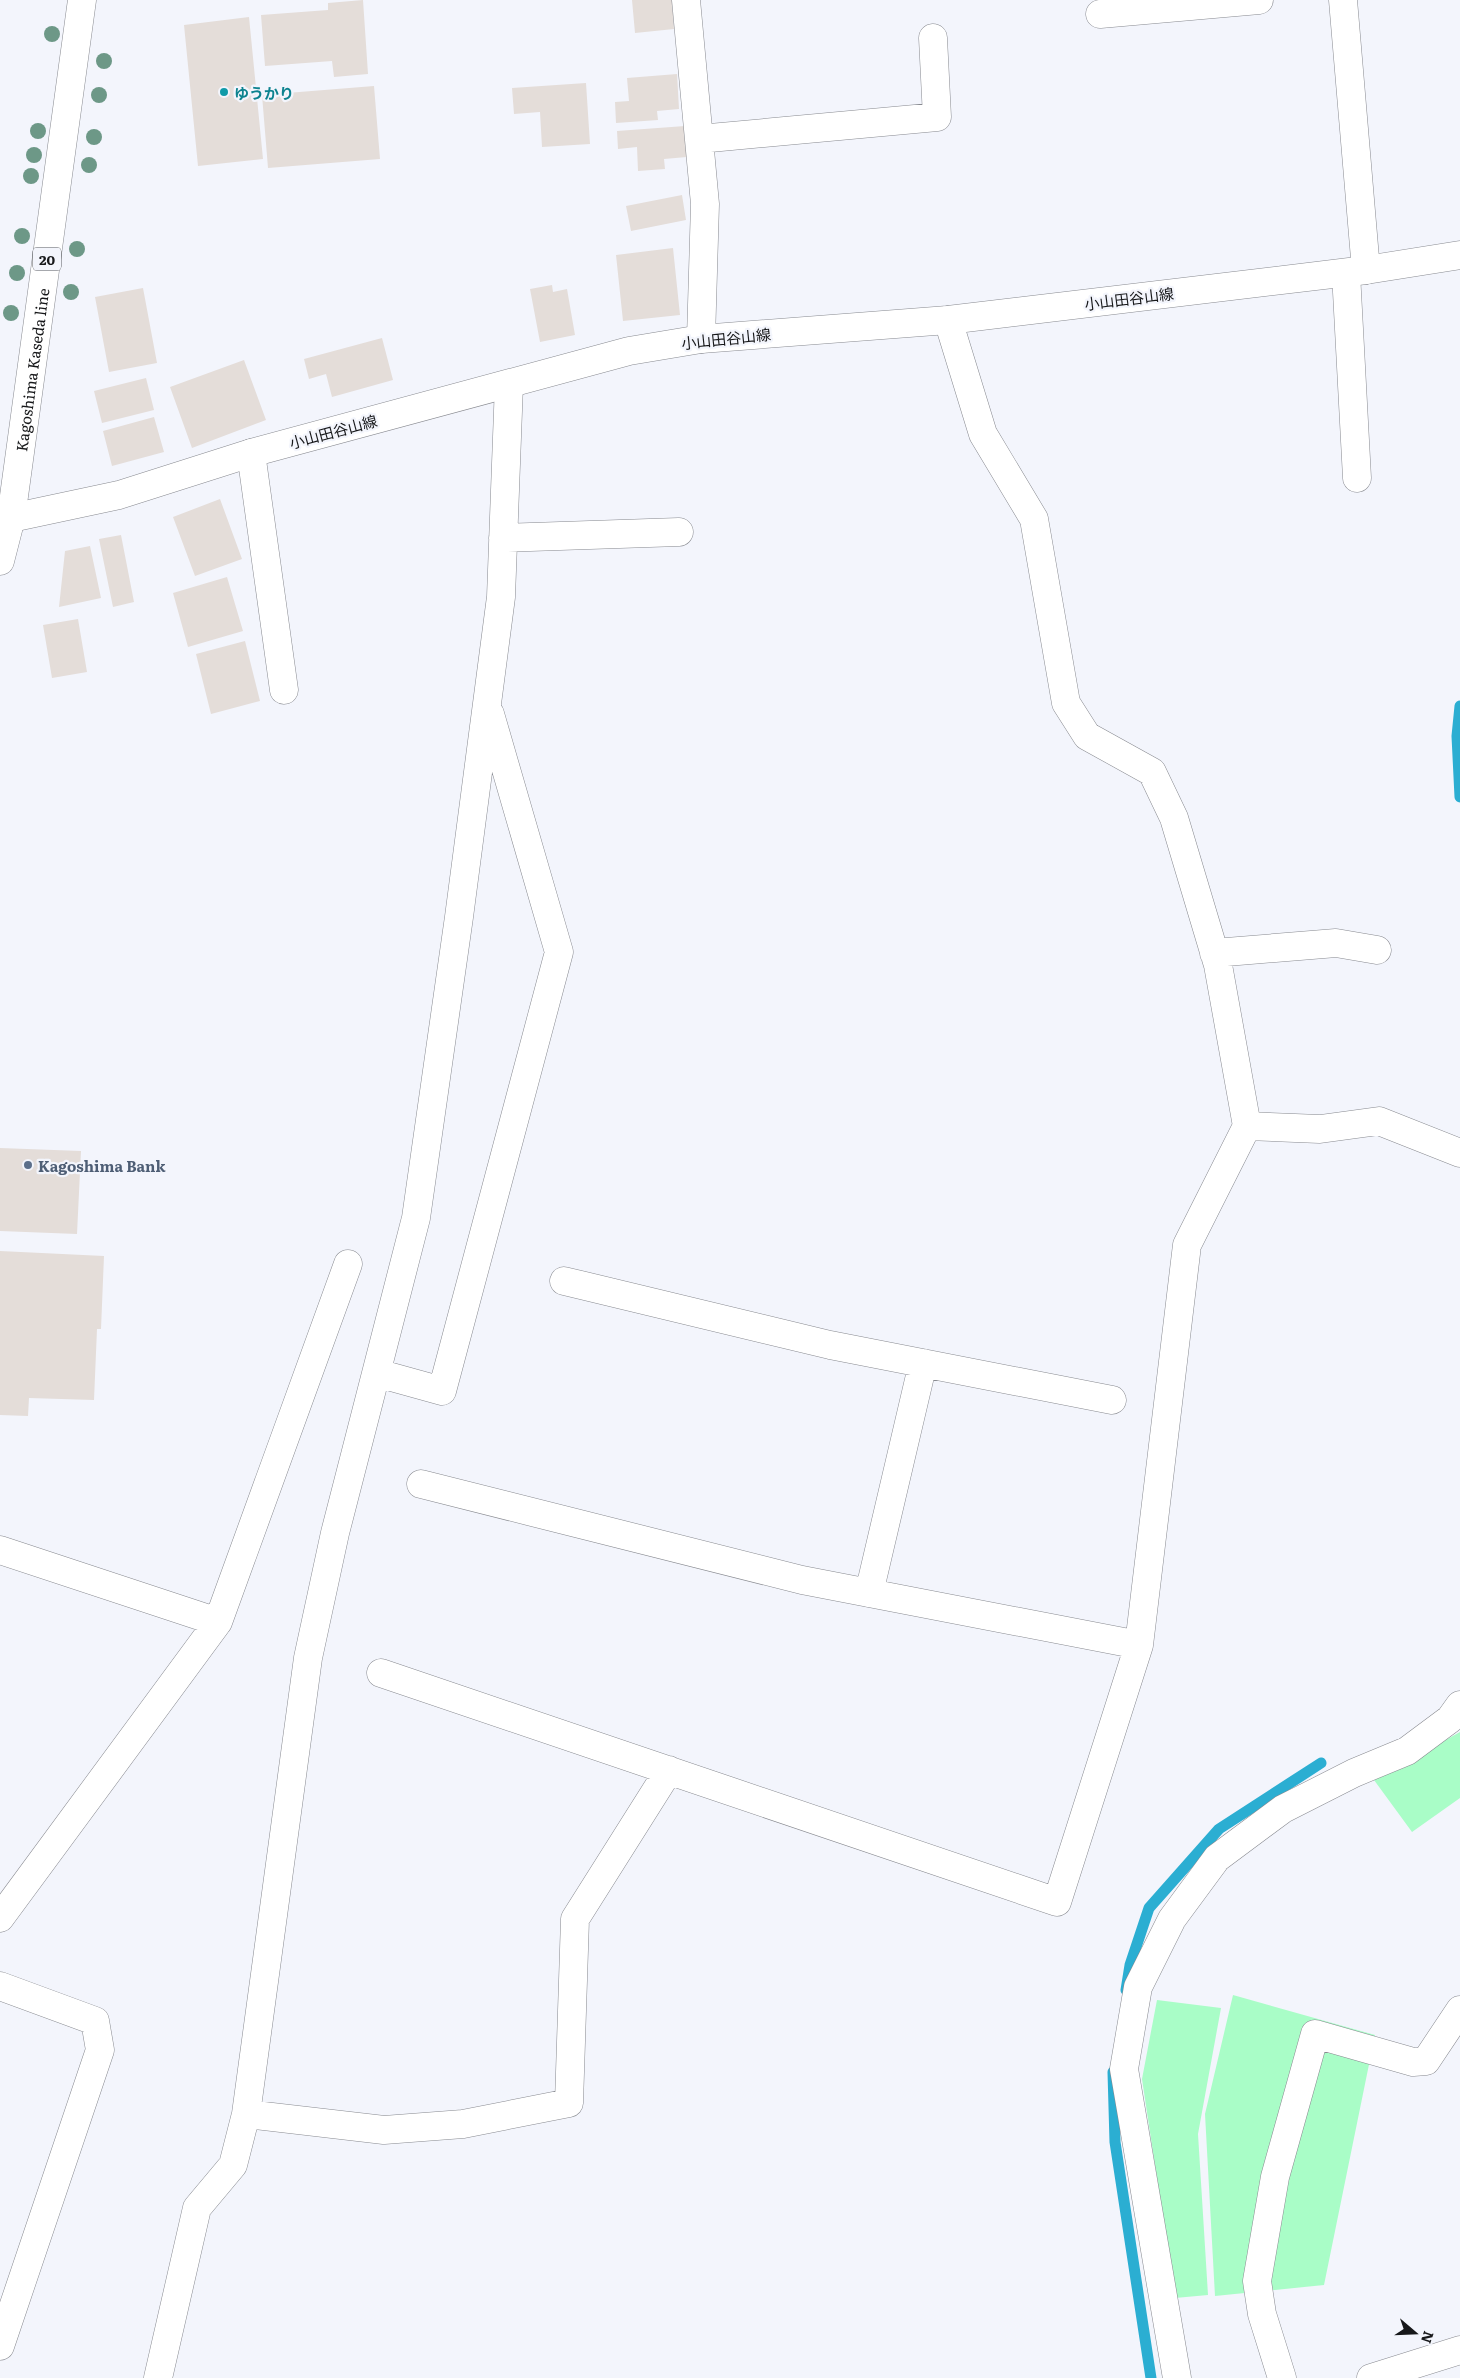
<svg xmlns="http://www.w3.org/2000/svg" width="1460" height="2378" viewBox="0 0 1460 2378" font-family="Literata,'Noto Sans JP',serif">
  <rect width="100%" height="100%" fill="#f3f5fc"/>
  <path fill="#a9fdc7" d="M1460 1732V1798L1412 1832 1374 1780Z
    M1233 1995 1375 2035 1324 2285 1215 2296 1205 2114Z
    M1157 2000 1221 2008 1198 2134 1208 2295 1175 2298 1142 2079Z"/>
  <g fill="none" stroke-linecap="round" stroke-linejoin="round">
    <path stroke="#2baed2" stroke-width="11" d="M1460 706 1457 736 1460 797
      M1126 1990 1130 1965 1149 1908 1219 1829 1321 1763
      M1113 2072 1115 2142 1151 2378"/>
  </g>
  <path fill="#e4ddd9" d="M363 0 368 74 334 77 332 61 265 66 261 15 328 10V3Z
    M632 0H672L674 29 635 33Z
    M249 17 263 159 198 166 184 25Z
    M677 74 679 109 657 111 658 120 616 123 615 102 629 101 627 78Z
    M586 83 590 144 542 147 540 112 514 114 512 88Z
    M374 86 380 159 268 168 262 95Z
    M685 126 687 157 664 159 665 169 638 171 637 147 618 149 617 131Z
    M682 195 686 220 631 231 626 206Z
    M673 248 680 315 623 321 616 255Z
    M552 285 553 292 567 289 575 335 540 342 530 289Z
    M143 288 157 363 109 372 95 297Z
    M382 338 393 380 332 397 326 374 309 379 304 359Z
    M244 360 266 420 192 448 170 387Z
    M146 378 154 410 102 423 94 391Z
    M154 417 164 452 112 466 103 431Z
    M220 499 242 559 195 576 173 517Z
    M121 535 134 602 113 607 99 539Z
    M90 546 101 598 59 607 65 551Z
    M227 577 243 631 188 647 173 593Z
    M78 619 87 672 52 678 43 625Z
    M245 641 260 701 211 714 196 654Z
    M0 1148 81 1151 77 1234 0 1231Z
    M0 1251 104 1256 101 1329H97L94 1400 29 1398 28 1416 0 1415Z"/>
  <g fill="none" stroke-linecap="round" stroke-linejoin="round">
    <g stroke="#888a90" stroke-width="29">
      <path id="minor" d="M686 0 705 204 701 339
        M1343 0 1366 270
        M1100 14 1259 0
        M699 139 937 117 933 38
        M1346 273 1357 478
        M251 453 284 690
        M503 538 679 532
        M1214 953 1336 943 1377 950
        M1247 1126 1320 1129 1379 1121 1460 1153
        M564 1281 830 1345 1112 1400
        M377 1373 442 1391 559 952 490 714
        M421 1484 802 1580 1139 1645
        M0 1550 218 1622 348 1264
        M869 1593 923 1363
        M381 1673 1057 1902 1139 1645 1187 1245 1247 1126 1218 965 1174 818 1152 772 1087 736 1066 703 1034 519 983 434 948 320
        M0 1918 218 1622
        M0 1986 95 2021 100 2050 0 2346
        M246 2114 384 2130 463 2124 569 2103 575 1919 669 1770
        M158 2378 197 2208 233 2165 246 2114 308 1658 335 1533 416 1218 459 917 501 597 509 384
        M1177 2378 1124 2069 1138 1987 1172 1919 1217 1858 1283 1809 1354 1773 1407 1751 1450 1719 1460 1705
        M1282 2378 1262 2314 1257 2281 1275 2177 1315 2034 1413 2062 1426 2061 1460 2010
        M1371 2378 1460 2350"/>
    </g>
    <g stroke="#888a90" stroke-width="29">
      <path id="secondary" d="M11 518 119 495 251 453 629 351 701 339 948 320 1366 270 1460 255"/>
    </g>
    <g stroke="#888a90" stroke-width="29">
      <g id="primary">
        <path id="s1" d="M0 561 11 518 82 0"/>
      </g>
    </g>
    <use href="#minor" stroke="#fff" stroke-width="28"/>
    <use href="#secondary" stroke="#fff" stroke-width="28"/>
    <use href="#primary" stroke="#fff" stroke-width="28"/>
  </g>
  <g fill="#6d9887">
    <circle cx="52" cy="34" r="8"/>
    <circle cx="104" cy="61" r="8"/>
    <circle cx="99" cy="95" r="8"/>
    <circle cx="38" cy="131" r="8"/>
    <circle cx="94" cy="137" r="8"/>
    <circle cx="34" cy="155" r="8"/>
    <circle cx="89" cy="165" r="8"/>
    <circle cx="31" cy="176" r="8"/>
    <circle cx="22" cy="236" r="8"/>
    <circle cx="77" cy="249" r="8"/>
    <circle cx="17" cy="273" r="8"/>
    <circle cx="71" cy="292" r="8"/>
    <circle cx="11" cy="313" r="8"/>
  </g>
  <circle fill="#0f9aa8" stroke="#f3f5fc" stroke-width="2" cx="224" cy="92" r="5"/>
  <circle fill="#5c6f8a" stroke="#f3f5fc" stroke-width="2" cx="28" cy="1165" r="5"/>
  <g text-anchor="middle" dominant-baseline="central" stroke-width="4.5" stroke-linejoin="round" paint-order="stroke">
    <rect fill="#f3f5fc" stroke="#595a5e" stroke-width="1" x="33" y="247.5" width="28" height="23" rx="4"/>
    <g font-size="14" font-weight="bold" fill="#17181a">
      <text x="47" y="259">20</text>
    </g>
    <g font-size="15" font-weight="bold" fill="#0d838f" stroke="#f3f5fc" text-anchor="start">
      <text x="234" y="92">ゆうかり</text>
    </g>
    <g font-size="15" fill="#17181a" stroke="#f3f5fc">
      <text transform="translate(1129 298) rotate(-7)">小山田谷山線</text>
      <text transform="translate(726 338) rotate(-6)">小山田谷山線</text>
      <text stroke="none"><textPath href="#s1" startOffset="194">Kagoshima Kaseda line</textPath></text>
      <text transform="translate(333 431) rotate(-15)">小山田谷山線</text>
    </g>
    <g font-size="15" font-weight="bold" fill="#4e5e75" stroke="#f3f5fc" text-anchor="start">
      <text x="38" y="1165">Kagoshima Bank</text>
    </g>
  </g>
  <g transform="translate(1415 2333) rotate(109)" stroke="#f3f5fc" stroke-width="4" paint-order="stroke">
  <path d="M0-4L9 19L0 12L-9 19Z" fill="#17181a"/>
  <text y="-8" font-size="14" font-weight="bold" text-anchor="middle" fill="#17181a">N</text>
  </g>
</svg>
